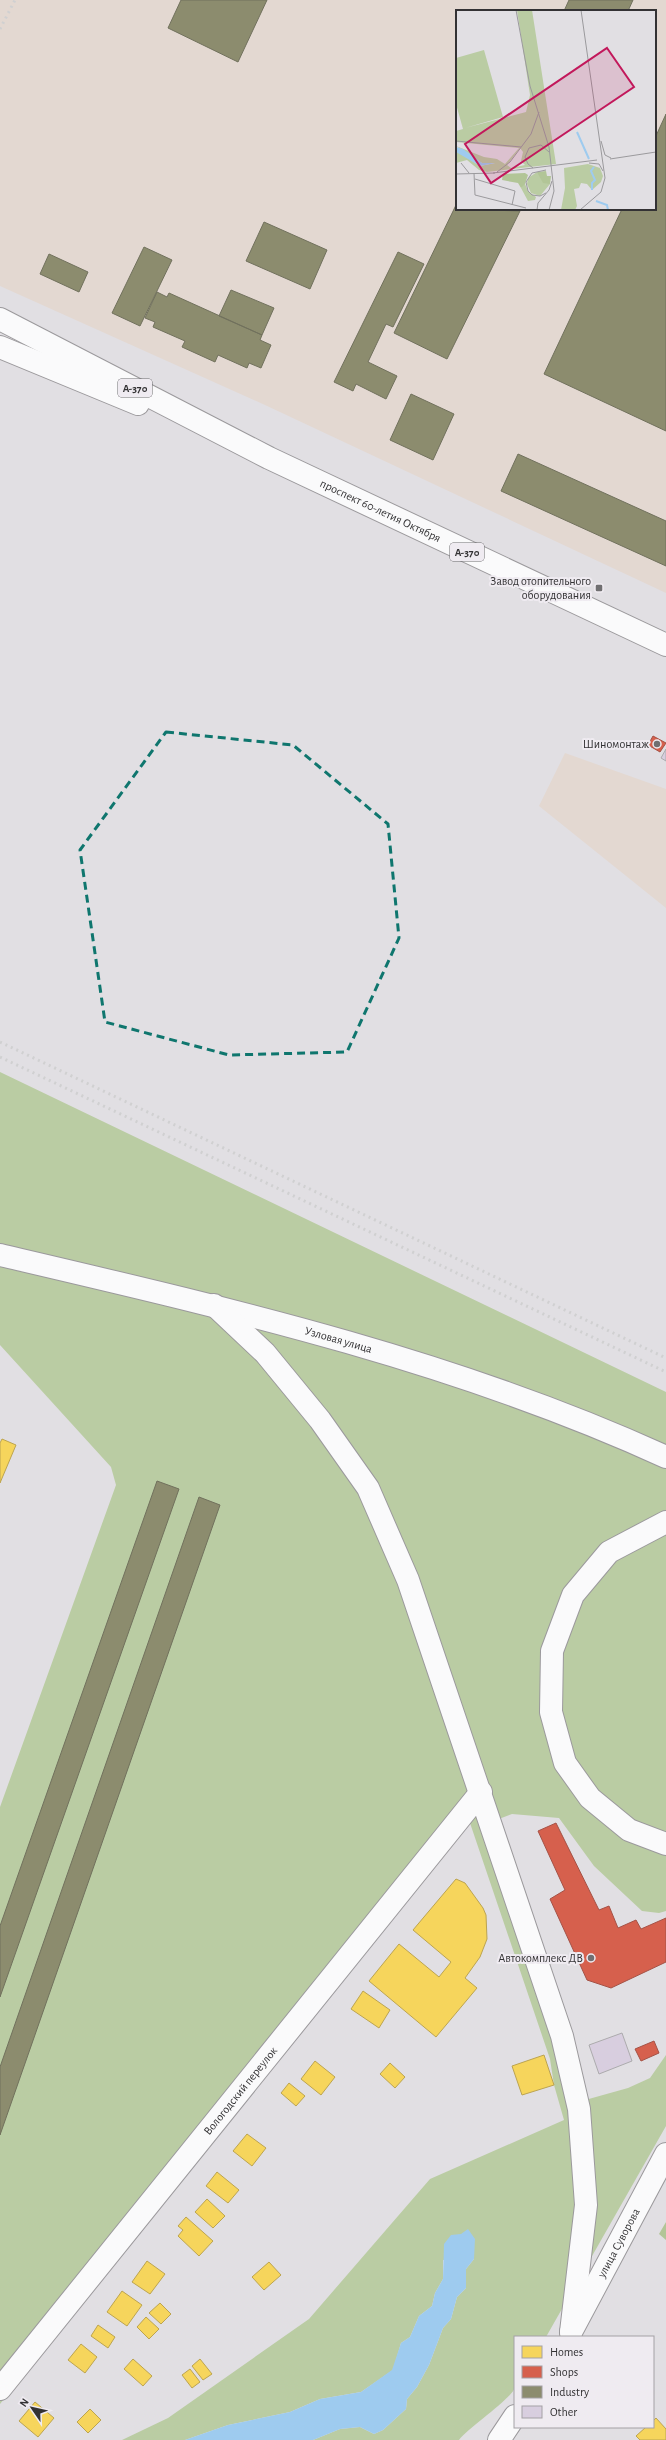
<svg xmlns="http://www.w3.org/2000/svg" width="666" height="2440" viewBox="0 0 666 2440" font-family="'Alegreya Sans',sans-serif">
  <rect width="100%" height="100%" fill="#e1dfe3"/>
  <path fill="#e3d8d1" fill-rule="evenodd" d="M0 0H666V593L265 405 0 286ZM457 11H655V209H457Z
    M565 753 666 789V908L539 806Z"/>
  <path fill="#bacca3" d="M0 1072 666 1392V1911L659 1913 642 1911 594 1866 559 1818 512 1814 491 1822 578 2102 628 2088 650 2078 666 2055V2126L546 2337H515C515 2353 518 2371 515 2387 513 2398 469 2427 459 2440H313L340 2429 360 2427 374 2434 383 2430 406 2409 407 2399 417 2387 429 2365 443 2328 451 2319 457 2297 466 2288V2269L474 2259 443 2260V2279L435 2293 432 2306 419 2316 410 2337 401 2343 393 2370 361 2392 320 2399 290 2412 228 2425 185 2440H122L168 2418 309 2319 430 2179 564 2120 554 2085 550 2059 470 1823 0 2404V1807L116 1485 111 1467 0 1345Z"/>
  <path fill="#b2c597" d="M666 2222V2240L659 2234Z"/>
  <path fill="#9ecbef" d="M468 2229 475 2239 474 2259 466 2269V2288L457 2297 451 2319 443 2328 429 2365 417 2387 407 2399 406 2409 383 2430 374 2434 360 2427 340 2429 313 2440H185L228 2425 290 2412 320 2399 361 2392 392 2370 401 2343 410 2337 419 2316 432 2306 435 2293 443 2279 444 2244 451 2235 461 2234Z"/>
  <path fill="#f6d55c" stroke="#bca450" d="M2 1439 16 1445 0 1483V1443Z
    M456 1879 465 1883 483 1908 486 1915 487 1939 480 1957 465 1978 477 1988 436 2037 369 1981 399 1944 439 1977 451 1962 413 1930Z
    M363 1991 390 2010 379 2028 351 2009Z
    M544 2055 554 2085 522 2095 512 2066Z
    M315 2061 335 2077 321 2095 301 2079Z
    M390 2063 405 2077 395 2088 380 2074Z
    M289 2083 305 2096 296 2106 281 2093Z
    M247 2134 266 2148 252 2166 233 2151Z
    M217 2172 239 2190 228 2203 206 2186Z
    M207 2199 225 2216 213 2228 195 2212Z
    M186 2217 213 2241 199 2256 178 2236 183 2230 178 2226Z
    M147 2261 165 2274 150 2294 132 2282Z
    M269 2262 281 2275 264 2290 252 2277Z
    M122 2291 142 2305 127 2326 107 2312Z
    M160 2303 171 2314 161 2324 149 2313Z
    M146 2317 159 2329 149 2339 137 2327Z
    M98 2325 115 2337 108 2348 91 2336Z
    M81 2344 97 2357 85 2373 68 2360Z
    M133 2359 152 2376 143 2386 124 2369Z
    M200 2359 212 2374 203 2380 192 2366Z
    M190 2369 200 2382 192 2388 182 2375Z
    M35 2402 54 2418 38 2437 19 2421Z
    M90 2409 101 2420 88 2433 77 2422Z
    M656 2418 666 2429V2440H640L636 2436 646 2427H653V2421Z"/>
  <path fill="#d6604d" stroke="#a55246" d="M653 736 666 743 660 752 648 745Z
    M556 1823 599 1910 609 1906 618 1928 636 1920 641 1929 666 1918V1962L611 1988 587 1980 550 1899 565 1890 538 1831Z
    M654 2041 659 2053 641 2061 635 2049Z"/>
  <path fill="#8c8c6e" stroke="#71715d" d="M181 0H267L238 62 168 28Z
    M569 0H633L628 11H564Z
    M666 114V431L544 374 622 209H655V138Z
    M457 203V209L520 211 447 359 394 333Z
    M264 222 327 250 310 289 246 261Z
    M144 247 172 260 140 326 112 313Z
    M398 252 424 264 393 327 386 324 368 362 397 376 386 399 356 384 353 391 334 382Z
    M49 254 88 272 79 292 40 274Z
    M231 290 274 308 262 335 219 316Z
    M157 292 167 297 169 293 262 335 260 340 271 345 261 368 249 363 247 368 218 355 215 362 182 347 185 341 153 327 155 322 145 318Z
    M411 394 454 414 433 460 390 440Z
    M518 454 666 521V566L501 491Z
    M157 1481 179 1489 0 1997V1926Z
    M199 1497 220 1505 0 2135V2067Z"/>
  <path fill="#d8cedf" stroke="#acabad" d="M666 749V761L661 758Z
    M622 2033 632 2061 599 2074 589 2045Z"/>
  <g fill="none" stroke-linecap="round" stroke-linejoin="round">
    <g stroke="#9b999c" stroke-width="24">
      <g id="minor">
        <path id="s1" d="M0 1255C226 1308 454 1360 666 1457"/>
        <path d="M214 1305 265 1353 320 1420 368 1488 408 1580 562 2036 579 2109 586 2205 571 2332"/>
        <path d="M666 1522 609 1552 573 1595 552 1651 551 1712 565 1763 590 1798 629 1830 666 1844"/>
        <path id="s2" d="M0 2389 481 1792"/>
      </g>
    </g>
    <g stroke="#9b999c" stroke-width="24">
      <g id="major">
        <path id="s3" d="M571 2332 666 2154"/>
        <path d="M499 2440 515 2416"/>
      </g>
    </g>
    <g stroke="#9b999c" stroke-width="24">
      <g id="highway">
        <path id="s4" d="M0 319 269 458 666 645"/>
        <path d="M0 347 138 404"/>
      </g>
    </g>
    <use href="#minor" stroke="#fafafb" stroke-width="22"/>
    <use href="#major" stroke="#fafafb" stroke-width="22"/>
    <use href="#highway" stroke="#fafafb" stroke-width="22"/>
    <path stroke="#d0d0d1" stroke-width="3" stroke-dasharray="2 4" stroke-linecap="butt" d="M0 29 15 0
      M0 1042 666 1358
      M0 1057 666 1372"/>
  </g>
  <path fill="none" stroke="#0f766e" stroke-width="3" stroke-dasharray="8 5" stroke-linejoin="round" d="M166 732 293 745 388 824 399 938 347 1052 229 1055 105 1022 80 850Z"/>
  <g fill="#706f71" stroke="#efebf1" stroke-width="1.5">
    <rect x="595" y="584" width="8" height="8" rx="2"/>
    <circle cx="657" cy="744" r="4"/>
    <circle cx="591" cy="1958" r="4"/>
  </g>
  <g text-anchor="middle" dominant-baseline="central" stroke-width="4" stroke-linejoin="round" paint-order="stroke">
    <g fill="#efebf1" stroke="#6b6a6d" stroke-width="1">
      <rect x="118" y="379" width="34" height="18" rx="3"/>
      <rect x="450" y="543" width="34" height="18" rx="3"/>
    </g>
    <g font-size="11" font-weight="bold" fill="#333234">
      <text x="135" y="388">А-370</text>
      <text x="467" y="552">А-370</text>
    </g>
    <g font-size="12" fill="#333234" stroke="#efebf1">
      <text stroke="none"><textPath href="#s4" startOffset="426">проспект 60-летия Октября</textPath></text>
      <text stroke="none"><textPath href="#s1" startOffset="349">Узловая улица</textPath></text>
      <text stroke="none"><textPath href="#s2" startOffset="383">Вологодский переулок</textPath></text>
      <text stroke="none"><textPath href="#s3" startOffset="101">улица Суворова</textPath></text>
    </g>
    <g font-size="12" fill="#333234" stroke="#efebf1" text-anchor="end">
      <text x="591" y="581">Завод отопительного<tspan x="591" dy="14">оборудования</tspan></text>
      <text x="649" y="744">Шиномонтаж</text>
      <text x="583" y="1958">Автокомплекс ДВ</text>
    </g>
  </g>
  <g transform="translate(456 10)">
    <rect width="200" height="200" fill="#e1dfe3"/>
    <path d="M61 0H76L100 154 31 162 23 160 11 150 0 153V142H3L24 156 39 153H26L0 136 28 147 41 149 49 154 63 138 0 132V121L7 119 0 94V48L28 40 47 107 9 118 70 102 74 85ZM64 138 67 142 65 151 69 155 55 158 51 155ZM132 154 144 158 147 166 145 172 136 180 131 174 125 173 123 178 118 179 121 196 119 200H105L109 178 108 158ZM81 162 94 174 84 186 75 183 71 174 72 168ZM67 174H69L72 181 80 187 79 190 72 191 65 178Z" fill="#bacca3" fill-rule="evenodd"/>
    <path d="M90 161 91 166H95L94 174 87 173 81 162ZM69 163 72 165 69 174 65 178 62 173 46 170 47 164Z" fill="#b2c597"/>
    <path d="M0 137 7 139 26 153H39L24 156 0 142Z" fill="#9ecbef"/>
    <path fill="none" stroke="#9ecbef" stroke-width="2" d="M121 122 133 149M136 180V173L139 170 135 161 138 157M140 191 151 195 152 200"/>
    <path fill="none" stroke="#9b9a9d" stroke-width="1" d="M60 0 74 76 93 137 98 181 93 200M0 131 65 137M145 131 149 145 155 148M154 149 200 142M5 153 13 163M133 153 143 154 147 161M77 158 72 154 69 147 73 138 85 135 93 142M90 160 76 163 70 172 72 181 76 185 84 186 90 183M41 162 54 152 75 124 83 102M18 163 19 185 70 198M37 163 141 150M0 164 39 163M19 169 59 181 56 195M81 200 82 193 93 180 96 171M124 200 145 182 149 168 125 0"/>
    <path fill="#c2185b" fill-opacity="0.15" stroke="#c2185b" stroke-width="2" d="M151 38 178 77 35 173 9 134Z"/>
    <rect width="200" height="200" fill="none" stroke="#333234" stroke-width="2"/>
  </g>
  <rect x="514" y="2336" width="140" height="92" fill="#efebf1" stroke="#a4a1a5"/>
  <rect x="522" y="2346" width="20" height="12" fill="#f6d55c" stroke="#a4a1a5"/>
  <text x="550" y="2356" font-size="12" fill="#333234">Homes</text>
  <rect x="522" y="2366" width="20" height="12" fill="#d6604d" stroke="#a4a1a5"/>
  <text x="550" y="2376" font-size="12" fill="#333234">Shops</text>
  <rect x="522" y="2386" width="20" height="12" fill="#8c8c6e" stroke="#a4a1a5"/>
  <text x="550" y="2396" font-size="12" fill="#333234">Industry</text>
  <rect x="522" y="2406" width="20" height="12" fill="#d8cedf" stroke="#a4a1a5"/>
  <text x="550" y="2416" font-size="12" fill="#333234">Other</text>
  <g transform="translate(32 2408) rotate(304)" stroke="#efebf1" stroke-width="3" paint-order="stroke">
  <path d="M0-3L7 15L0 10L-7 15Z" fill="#333234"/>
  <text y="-6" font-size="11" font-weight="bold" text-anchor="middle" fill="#333234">N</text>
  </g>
</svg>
